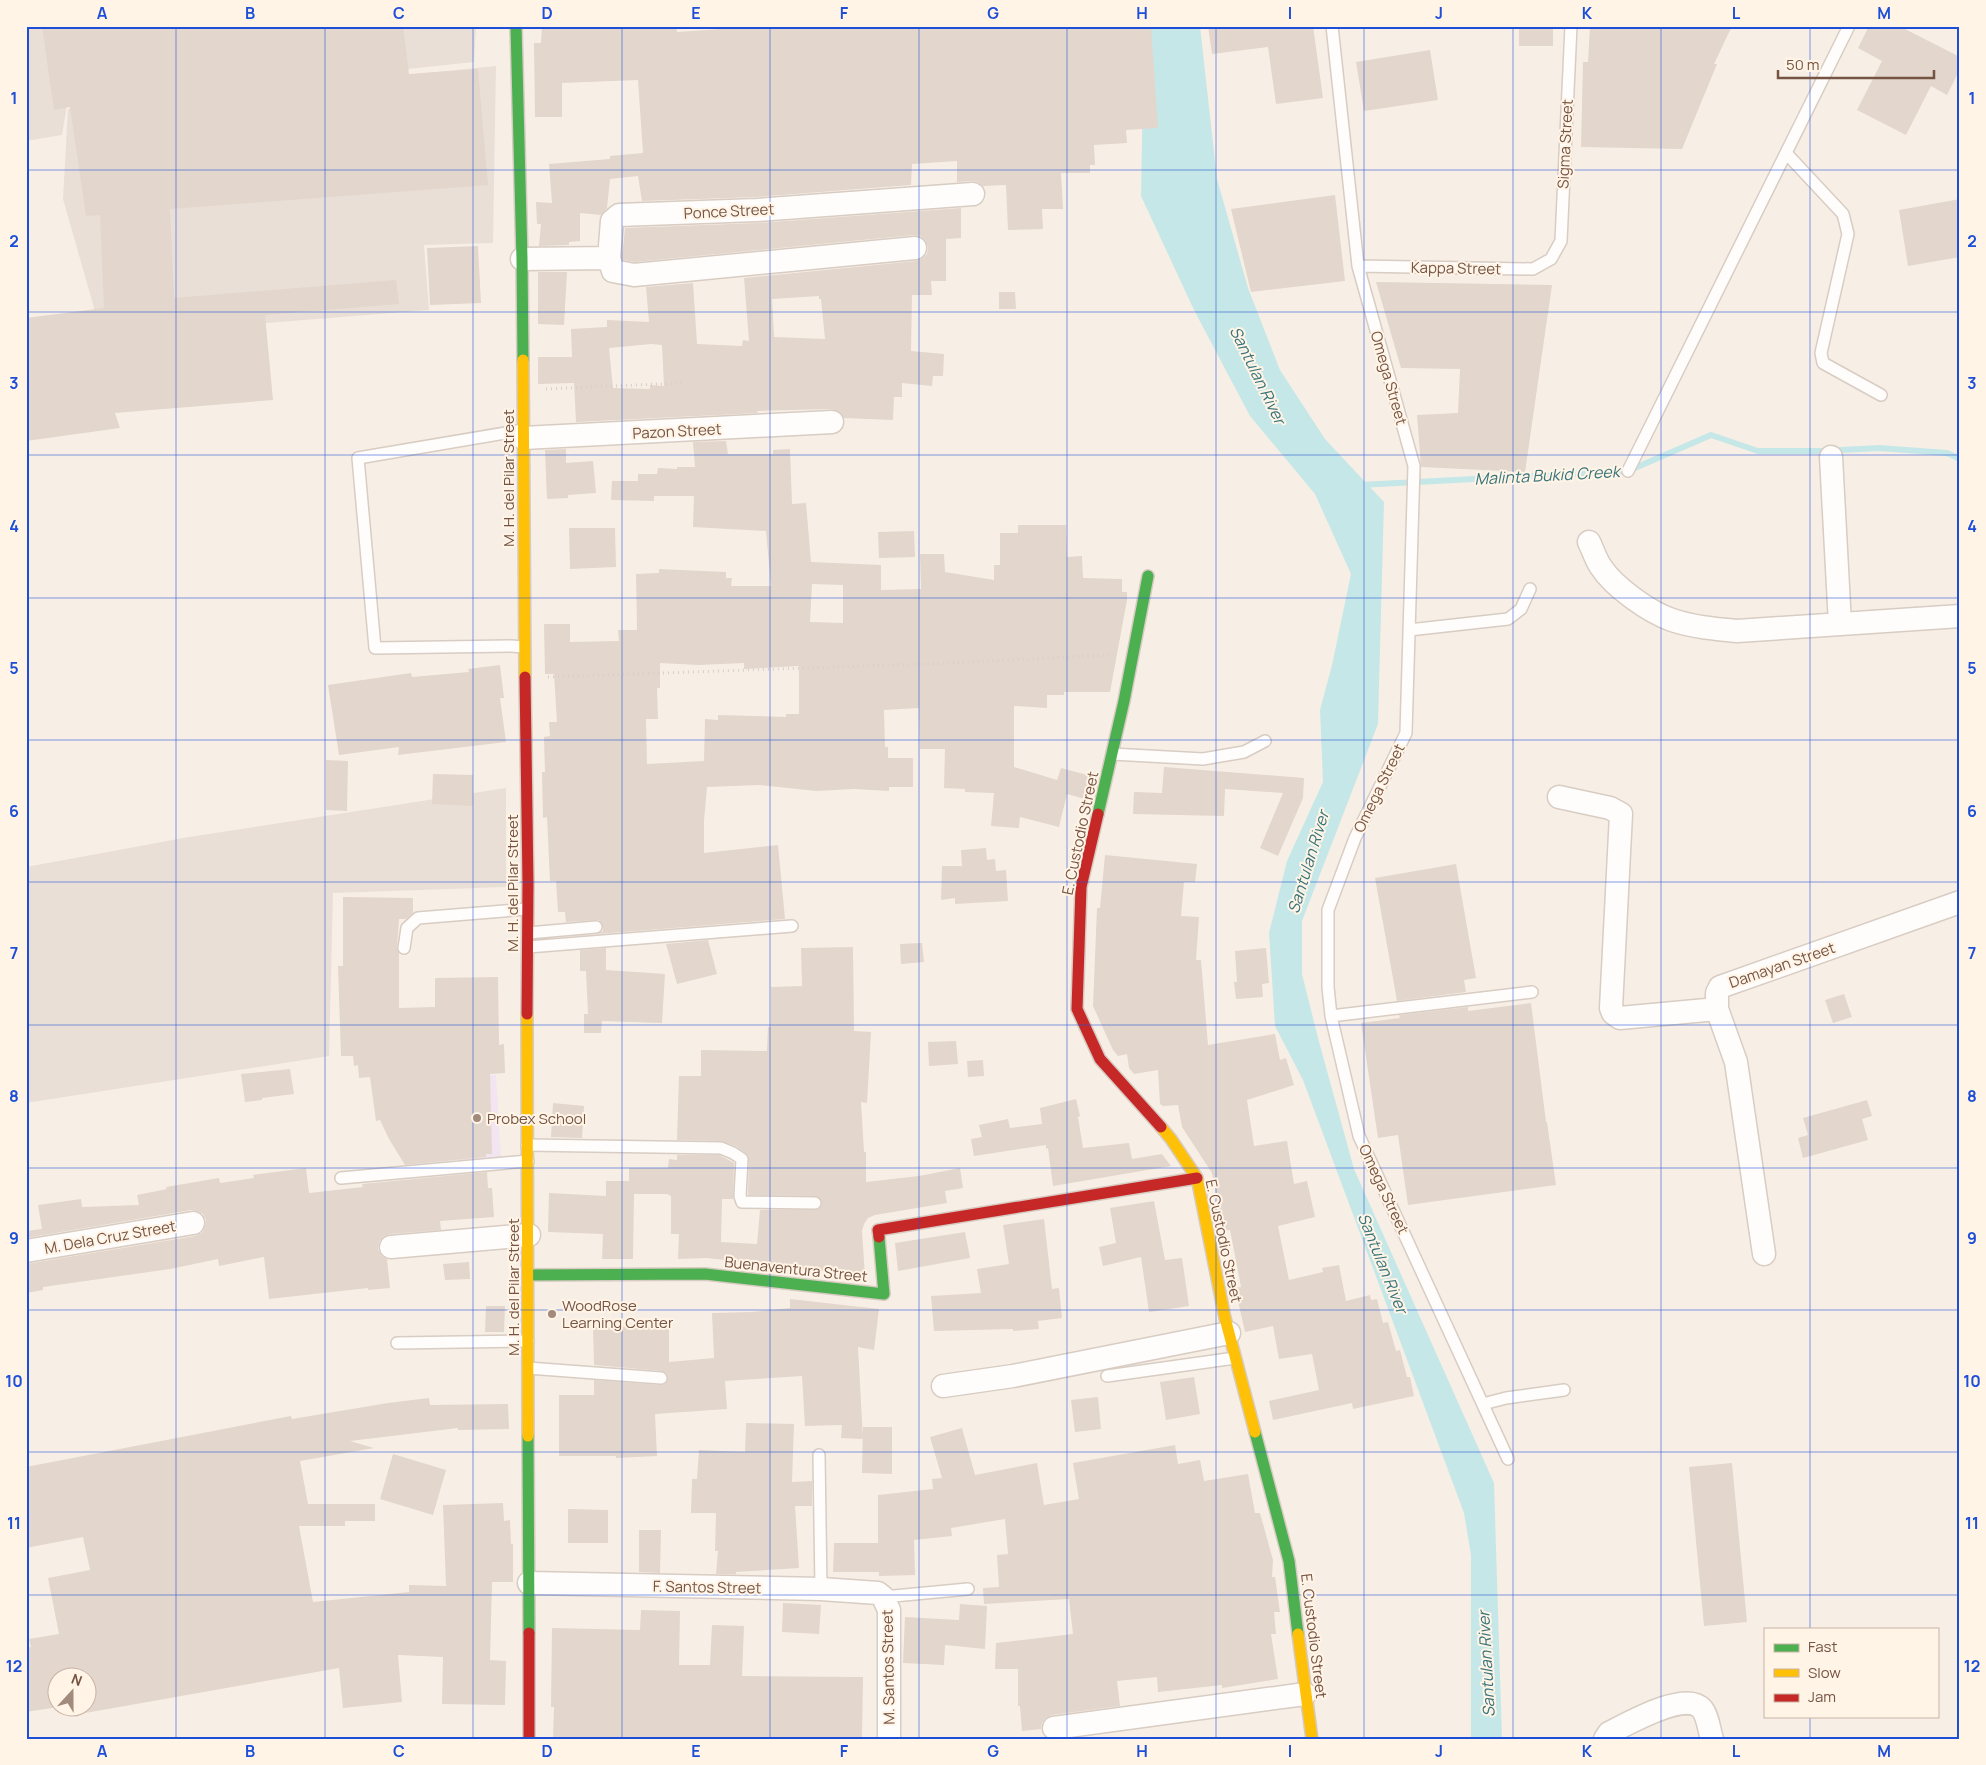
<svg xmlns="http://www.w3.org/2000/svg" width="1986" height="1765" viewBox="0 0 1986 1765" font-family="Manrope,sans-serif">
  <rect width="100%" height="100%" fill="#f7efe5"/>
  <path fill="#e9dfd6" d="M26 26H476L474 62 67 105 62 135 26 141Z
    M496 66 493 243 424 245 429 310 102 336 63 199 68 109Z
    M506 788V887L333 893 329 1056 26 1103V867L189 837Z"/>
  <path fill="#f2e4f1" d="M496 1075 501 1160 458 1161 453 1077Z"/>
  <path fill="#c6e7e7" d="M1144 26H1200L1217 179 1248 288 1280 370 1325 439 1384 502 1378 724 1302 921V974L1318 1038 1354 1169 1494 1483 1502 1739H1471V1555L1464 1513 1303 1080 1275 1026 1269 933 1287 861 1323 782 1320 710 1332 665 1351 574 1315 494 1250 416 1194 310 1141 196Z"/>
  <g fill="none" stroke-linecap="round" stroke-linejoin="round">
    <path stroke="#c6e7e7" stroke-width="6" d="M1360 485 1628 471 1711 435 1758 451H1823L1879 448 1947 453 1960 459"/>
  </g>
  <path fill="#e3d6cc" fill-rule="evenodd" d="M42 26H403L409 74 478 69 488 185 170 209 174 298 396 280 399 304 265 315 273 400 115 413 120 428 26 441V318L104 308 100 215 86 216 70 107 54 110Z
    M542 26H676L677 32 765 26H1151L1158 128 1126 130 1127 143 1094 145 1095 165H1090V173H1061L1063 209H1042L1043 229 1008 230 1006 185 983 186 978 182 973 181 957 182V161L912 164 911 185 756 197 642 201 638 176 610 179 607 208 601 215 580 213V241L569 242V245L539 246 541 224H537L536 202 552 203 549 164 610 159V156L643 153 638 80 562 83V117H535L534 43H541Z
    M1208 26H1313L1323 98 1276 104 1268 47 1212 54Z
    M1519 26H1553V46H1519Z
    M1590 26H1732L1714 64H1717L1682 149 1581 147 1583 62H1588Z
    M1869 26H1899L1960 57V69L1947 95 1931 86 1906 135 1857 110 1882 61 1858 48Z
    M1430 50 1438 100 1364 111 1356 62Z
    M1335 195 1345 281 1251 292 1231 209Z
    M1960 199V257L1908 266 1899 210Z
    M961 208V238L946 239V281H931L932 295H912L911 351 944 354 943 376H933L932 386 902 383V397H894L893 420 844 418 838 411 831 409 757 411 758 413 576 422 574 383 538 384V357H572L571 329 607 327V320L649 322 646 287 693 283 697 344 742 346 743 340 749 341 744 278 916 261 923 258 927 254 928 247 925 240 920 236 914 235 635 262 623 260 622 257 625 228 758 223ZM819 296V299H821L825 339 774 337 772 299ZM651 344 662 345 664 386 650 385V389L613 388 609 348Z
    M478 246 481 303 430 305 427 248Z
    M538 272H567L564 325 538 324Z
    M1376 282 1552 285 1525 472 1421 467 1417 415 1458 413 1460 369 1401 368Z
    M999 292H1015L1016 309H999Z
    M726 441 728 454H773V450L790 449 792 504 806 503 811 562 881 565V590L921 589 920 554H944L945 572 994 580V565H1000V533H1018V525H1066L1067 557 1082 556 1083 578 1122 579V592H1127V600L1110 692H1064V695H1047V708L1014 706V767L1057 780 1061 768 1091 776 1085 799 1067 794 1059 827 1020 817 1019 828 991 826 994 793 965 792V789L944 788 945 749H920L919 708 884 710 885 747H888V758H913V787H889V791L854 789 816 791 759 785 707 787 704 821V853L778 845 785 919 598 934 603 931V927L599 920 566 922 565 912H558L556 881H550L547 817 543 818 542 772H545L544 737 550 736 549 722H557L554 674H545L544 624H570V642L619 641 618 630H637L636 574 659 573V569L726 572V578H732L731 586H771L766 531 693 527 694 496H654V501L611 500 612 481H638V474H657L658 468 677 469V467H695L693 442ZM812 584 843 585V623L810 622ZM660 663 699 665 744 663V669L799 666V714H786V717L718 715V720L705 719 704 761 647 764 646 719H658L657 688H660Z
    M566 449V463L593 461 596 493 568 495V498L547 499 545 450Z
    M569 528H615L616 567 570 569Z
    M914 531 915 557 879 558 878 532Z
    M500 665 504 698H500L506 742 398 755 399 747 339 755 328 685 411 673 412 677 469 672 468 669Z
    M326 760 348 761 347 811 326 810Z
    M1164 767 1304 778 1303 798 1278 856 1260 848 1283 793 1225 789 1224 816 1133 814 1134 792 1162 793Z
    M433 774 473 775V806L432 804Z
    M986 848 987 860 995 859 996 871 1006 870 1008 901 955 904V898L941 900 942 866H962L961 850Z
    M1105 855 1197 864 1195 882H1184L1181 916 1199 917 1196 960H1201L1208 1045 1275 1034 1280 1060 1286 1058 1294 1085 1247 1100 1254 1146 1287 1141 1294 1184 1307 1181 1315 1217 1278 1226 1289 1280 1323 1272 1322 1268 1339 1265 1346 1301 1370 1295 1371 1300 1377 1299 1383 1323 1388 1322 1396 1351 1400 1350 1407 1377H1410L1414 1396 1353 1409 1352 1403 1273 1420 1269 1401 1319 1390 1312 1354 1279 1359 1273 1326 1245 1332 1235 1288 1241 1287 1230 1230 1224 1231 1212 1173 1182 1127 1178 1105 1163 1106 1160 1104 1158 1070 1134 1074 1129 1068 1127 1054 1118 1056 1113 1050 1093 1006 1097 908H1100Z
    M1456 864 1476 978 1464 980 1466 992 1397 1001 1375 878Z
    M343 897 413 898V913L406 919H399L397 947 399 953V1008L435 1007V978L498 977 499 1045 504 1044 505 1073 490 1074 492 1154H486V1157L405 1165 389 1139 380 1120 376 1121 370 1077 359 1078 358 1065 354 1066 353 1056H341L338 966H343Z
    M708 940 717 974 677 984 666 944Z
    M922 943 924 962 901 964 900 944Z
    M853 947 854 1031 871 1032 867 1103 861 1102 864 1152H866V1182L919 1176 960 1168 963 1188 945 1191 947 1203 875 1215 868 1218 864 1224 862 1231 865 1276 707 1258 678 1259 679 1234H671V1196L667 1194H634L633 1259H602L603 1234 548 1232 549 1193 606 1196V1181H629V1168H668L669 1159 677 1160V1155H719L734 1163 733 1199H722L721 1242 757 1244 760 1210 819 1209 822 1203 819 1197 816 1196 748 1195 749 1156 736 1146 721 1141 677 1140 679 1076H701V1050L767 1051 768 1027H771V987L802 986 801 948Z
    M606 948V970L665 974 662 1023 602 1021 601 1033H584V1014H588L586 971H580V950Z
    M1266 948 1269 983 1262 984 1263 997 1236 999 1234 982H1237L1235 951Z
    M1844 994 1852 1017 1833 1023 1825 1000Z
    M1531 1003 1546 1122H1547L1556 1185 1408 1205 1398 1135 1378 1138 1361 1023 1400 1018 1399 1015 1468 1007V1011Z
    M956 1041 958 1064 929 1066 928 1042Z
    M983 1060 984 1076 968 1077 967 1061Z
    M290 1069 294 1094 262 1098V1100L245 1102 241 1074Z
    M1076 1099 1080 1116 1078 1117 1083 1148 1129 1143 1132 1159 1162 1154 1171 1166 1053 1186 1048 1148 1046 1149V1145L974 1156 971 1139 982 1137 979 1125 1008 1119 1010 1128 1042 1124 1040 1108Z
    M1867 1100 1872 1116 1862 1119 1868 1140 1803 1158 1798 1138 1808 1135 1803 1118Z
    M553 1103 584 1106 582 1138 551 1137Z
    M306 1168 309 1193 363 1187 362 1184 487 1172 488 1188H492L494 1217 440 1221 441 1230 390 1234 384 1236 379 1242 378 1249 381 1255 387 1259 390 1288 368 1290V1288L269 1299 264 1257 219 1266 218 1259 170 1269 43 1287V1290L26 1293V1264L195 1236 202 1233 205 1227 206 1220 203 1214 197 1211 191 1210 26 1238V1231L42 1229 38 1205 81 1199 82 1207 139 1205 137 1195 167 1189 166 1187 219 1178 220 1183 254 1178 253 1175Z
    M1154 1201 1165 1260 1182 1258 1189 1306 1149 1312 1141 1257 1103 1266 1099 1247 1116 1243 1110 1208Z
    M1044 1219 1052 1289 1059 1288 1062 1318 1038 1321 1039 1329 1013 1331V1329L934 1331 931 1296 981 1293 977 1269 1009 1264 1003 1225Z
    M965 1232 970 1258 898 1271 895 1243Z
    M469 1262 470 1279 445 1280 443 1264Z
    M790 1299 879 1309 874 1350 858 1347 863 1439 841 1438 842 1425 805 1426 802 1376 725 1381 727 1409 655 1414 657 1456 616 1458V1456H559V1395H594V1380L660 1385 665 1384 668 1379 667 1374 662 1371 594 1365 593 1327 669 1326V1362L714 1358 712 1313 752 1312 790 1308Z
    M486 1306H505L504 1332H485Z
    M1194 1377 1200 1414 1166 1420 1160 1382Z
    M1098 1397 1101 1429 1075 1432 1071 1400Z
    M429 1398 430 1405 508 1404 509 1429 458 1430V1428L350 1441 374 1448 300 1461 308 1504H375V1521H345V1526H299L313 1602 409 1592V1585L446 1586 443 1505 503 1503 504 1521 510 1520 511 1544H513V1582H492L490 1660 506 1661 505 1705 442 1704 443 1657 398 1655 402 1702 343 1708 339 1668 74 1715 72 1708H88V1678H58V1707L26 1712V1648L31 1647 29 1639 59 1634 48 1578 90 1570 83 1537 26 1548V1467L291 1416 292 1419 388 1403Z
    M746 1423 794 1424 792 1482 812 1481V1506H795L799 1568 736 1572V1574H716L718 1551H715L716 1513H691L692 1479H697L699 1450 745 1452Z
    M863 1427H892V1474L862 1473Z
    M962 1428 975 1475 1037 1463 1044 1505 1079 1499 1073 1463 1175 1445 1178 1464 1200 1460 1204 1481 1248 1474 1255 1513H1260L1273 1560 1272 1577H1275L1280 1612H1274L1276 1634H1271L1278 1679 1222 1688V1685L1158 1692 1157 1677 1117 1681 1120 1706 1052 1715 1046 1718 1042 1723 1041 1729 1022 1731 1020 1706H1018V1669H995L996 1643 1073 1634 1069 1599 984 1604 983 1588 999 1587 997 1555 1008 1554 1005 1519 951 1528 952 1536 914 1540 915 1575 879 1576V1572H833L834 1543H878V1495L933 1489 932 1479 942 1478 930 1437Z
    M393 1454 446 1470 433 1515 380 1499Z
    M1732 1463 1747 1622 1704 1626 1689 1467Z
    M568 1509 608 1510V1543H568Z
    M639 1530H661L660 1573 639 1572Z
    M783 1603 821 1605 819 1634 782 1632Z
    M960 1604 987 1606 985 1649 945 1645 944 1665 903 1663 905 1617 959 1620Z
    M641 1610 680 1611 679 1665H710L712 1625 744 1626 742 1676 863 1677 862 1739H553L554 1707H551L552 1628 640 1630Z"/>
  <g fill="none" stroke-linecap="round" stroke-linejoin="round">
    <g stroke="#d8ccc3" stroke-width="14">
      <path id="lane" d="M1332 26 1358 266 1414 466 1406 733 1355 838 1328 910V987L1331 1016 1359 1136 1508 1459
        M1786 153 1843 214 1848 234 1821 353 1823 363 1881 395
        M1358 266 1533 269 1551 259 1561 241 1571 26
        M523 430 358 458 375 648 511 646 524 647
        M1628 471 1849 26
        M1409 630 1508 619 1521 609 1530 589
        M1112 754 1203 759 1244 752 1265 741
        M528 933 596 927
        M528 947 792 926
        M404 948 407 928 418 918 527 909
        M1331 1016 1532 992
        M527 1145 721 1148 733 1153 742 1159 740 1196 742 1202 815 1203
        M341 1178 528 1161
        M397 1343 528 1341
        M528 1368 661 1378
        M1107 1376 1235 1358
        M1483 1404 1506 1398 1564 1390
        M819 1455 821 1589
        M883 1597 968 1589"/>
    </g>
    <g stroke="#d8ccc3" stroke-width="25">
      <path id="street" d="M609 258 613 271 634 275 915 248
        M522 259 609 258 612 221 619 215 757 210 973 194
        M523 438 832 422
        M1831 457 1840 624
        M1589 542C1593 550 1596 560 1601 567 1614 587 1649 612 1672 620 1693 627 1715 629 1737 631L1960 616
        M1559 797 1610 808 1621 814 1611 1008 1613 1013 1620 1018 1717 1009
        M391 1247 529 1235
        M26 1251 193 1223
        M1764 1254 1736 1062 1717 1009V993L1720 987 1960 902
        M943 1386 1013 1376 1229 1333
        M529 1583 821 1589 878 1593 883 1597 889 1610V1739
        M1054 1728 1305 1694
        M1605 1739 1609 1733C1627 1724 1686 1690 1702 1709 1708 1716 1709 1730 1712 1739"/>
    </g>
    <g stroke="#d7cbc2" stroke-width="14">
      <path id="fast" d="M516 26 522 259 523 360
        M1098 814 1124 701 1148 576
        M528 1275 705 1274 884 1294 879 1237
        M1255 1432 1289 1561 1298 1634
        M528 1436 529 1633"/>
    </g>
    <g stroke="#d7cbc2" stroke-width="14">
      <path id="slow" d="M523 360 525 677
        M527 1014 528 1436
        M1161 1127 1171 1139 1197 1178 1225 1318 1255 1432
        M1298 1634 1312 1739"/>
    </g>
    <g stroke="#d7cbc2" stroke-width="14">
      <path id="jam" d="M525 677 528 883 527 1014
        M1098 814 1081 887 1077 1009 1100 1059 1161 1127
        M879 1237 878 1230 1197 1178
        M529 1633V1739"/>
    </g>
    <path stroke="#d9cfca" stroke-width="3" stroke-dasharray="1 4" stroke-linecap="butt" d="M546 389 682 383
      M548 677 950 663 1109 655"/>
    <use href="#lane" stroke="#fefdfb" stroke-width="11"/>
    <use href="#street" stroke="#fefdfb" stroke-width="22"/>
    <use href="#fast" stroke="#4caf50" stroke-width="11"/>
    <use href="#slow" stroke="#ffc107" stroke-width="11"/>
    <use href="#jam" stroke="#c62828" stroke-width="11"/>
  </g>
  <path fill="none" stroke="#1d4ed8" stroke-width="1" stroke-opacity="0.55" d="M176 26V1739M325 26V1739M473 26V1739M622 26V1739M770 26V1739M919 26V1739M1067 26V1739M1216 26V1739M1364 26V1739M1513 26V1739M1661 26V1739M1810 26V1629M26 170H1960M26 312H1960M26 455H1960M26 598H1960M26 740H1960M26 882H1960M26 1025H1960M26 1168H1960M26 1310H1960M26 1452H1960M26 1595H1960M1810 1716V1739"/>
  <g fill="#a28a7c" stroke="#fff4e6" stroke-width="2">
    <circle cx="477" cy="1118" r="5"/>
    <circle cx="552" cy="1314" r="5"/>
  </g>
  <g text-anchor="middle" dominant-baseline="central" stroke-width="4" stroke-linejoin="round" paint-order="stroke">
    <g font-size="15" fill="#755444" stroke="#fff4e6">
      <text transform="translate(1565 144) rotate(-87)">Sigma Street</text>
      <text transform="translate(729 211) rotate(-3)">Ponce Street</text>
      <text transform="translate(1456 268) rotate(1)">Kappa Street</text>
      <text transform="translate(1389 378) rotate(74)">Omega Street</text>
      <text transform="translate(677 431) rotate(-3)">Pazon Street</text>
      <text transform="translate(508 478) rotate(-90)">M. H. del Pilar Street</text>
      <text transform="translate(1379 788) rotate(-64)">Omega Street</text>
      <text transform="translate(1080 833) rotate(-78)">E. Custodio Street</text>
      <text transform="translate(512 883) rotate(-90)">M. H. del Pilar Street</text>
      <text transform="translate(1782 965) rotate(-19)">Damayan Street</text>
      <text transform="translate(1384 1189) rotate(65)">Omega Street</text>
      <text transform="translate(110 1237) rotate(-10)">M. Dela Cruz Street</text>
      <text transform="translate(1224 1241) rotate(78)">E. Custodio Street</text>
      <text transform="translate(796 1269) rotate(6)">Buenaventura Street</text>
      <text transform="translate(513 1287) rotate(-90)">M. H. del Pilar Street</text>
      <text transform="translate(707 1587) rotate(1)">F. Santos Street</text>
      <text transform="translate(1314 1636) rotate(83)">E. Custodio Street</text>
      <text transform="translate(888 1667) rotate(-91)">M. Santos Street</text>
    </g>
    <g font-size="15" fill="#755444" stroke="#fff4e6" text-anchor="start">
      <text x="487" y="1118">Probex School</text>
      <text x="562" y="1305">WoodRose<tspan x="562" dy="17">Learning Center</tspan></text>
    </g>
    <g font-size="16" font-style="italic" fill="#37747c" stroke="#fff4e6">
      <text transform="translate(1258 375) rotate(64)">Santulan River</text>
      <text transform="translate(1547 475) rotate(-3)">Malinta Bukid Creek</text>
      <text transform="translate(1308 862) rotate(-73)">Santulan River</text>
      <text transform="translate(1383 1263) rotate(68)">Santulan River</text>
      <text transform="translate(1486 1664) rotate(-93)">Santulan River</text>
    </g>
  </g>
  <rect width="1986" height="1765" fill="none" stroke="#fff4e6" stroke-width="55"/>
  <rect x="1764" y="1628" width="175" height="90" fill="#fff4e6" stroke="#c8b4a5"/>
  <rect x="1774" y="1644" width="25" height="8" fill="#4caf50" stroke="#c8b4a5"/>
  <text x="1808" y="1652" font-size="15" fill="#755444">Fast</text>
  <rect x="1774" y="1669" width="25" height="8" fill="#ffc107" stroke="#c8b4a5"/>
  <text x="1808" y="1678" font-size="15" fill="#755444">Slow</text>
  <rect x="1774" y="1694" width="25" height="8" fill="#c62828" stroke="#c8b4a5"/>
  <text x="1808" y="1702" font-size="15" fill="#755444">Jam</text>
  <g transform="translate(72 1692) rotate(21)"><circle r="24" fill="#fff4e6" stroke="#c8b4a5"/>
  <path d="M0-4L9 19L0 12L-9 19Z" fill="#a28a7c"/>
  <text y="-8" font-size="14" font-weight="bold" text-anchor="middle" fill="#755444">N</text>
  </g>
  <path d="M1778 70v8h156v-8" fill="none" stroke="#755444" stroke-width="2.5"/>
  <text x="1786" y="70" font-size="15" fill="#755444" stroke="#fff4e6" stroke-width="4" paint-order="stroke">50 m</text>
  <rect x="28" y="28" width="1930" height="1710" fill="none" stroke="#1d4ed8" stroke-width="2"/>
  <g font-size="16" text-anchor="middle" font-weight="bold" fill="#1d4ed8">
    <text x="102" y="19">A</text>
    <text x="250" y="19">B</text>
    <text x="399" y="19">C</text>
    <text x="547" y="19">D</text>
    <text x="696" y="19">E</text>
    <text x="844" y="19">F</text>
    <text x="993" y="19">G</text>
    <text x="1142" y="19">H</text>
    <text x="1290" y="19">I</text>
    <text x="1439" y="19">J</text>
    <text x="1587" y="19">K</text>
    <text x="1736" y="19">L</text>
    <text x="1884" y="19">M</text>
    <text x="14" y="104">1</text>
    <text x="1972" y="104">1</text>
    <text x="14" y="247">2</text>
    <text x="1972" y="247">2</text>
    <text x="14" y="389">3</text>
    <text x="1972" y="389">3</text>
    <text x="14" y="532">4</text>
    <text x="1972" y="532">4</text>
    <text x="14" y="674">5</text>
    <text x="1972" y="674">5</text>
    <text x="14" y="817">6</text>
    <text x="1972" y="817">6</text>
    <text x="14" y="959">7</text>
    <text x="1972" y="959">7</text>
    <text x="14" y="1102">8</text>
    <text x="1972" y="1102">8</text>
    <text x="14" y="1244">9</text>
    <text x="1972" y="1244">9</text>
    <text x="14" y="1387">10</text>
    <text x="1972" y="1387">10</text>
    <text x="14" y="1529">11</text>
    <text x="1972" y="1529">11</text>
    <text x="14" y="1672">12</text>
    <text x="1972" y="1672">12</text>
    <text x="102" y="1757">A</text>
    <text x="250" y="1757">B</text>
    <text x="399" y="1757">C</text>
    <text x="547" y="1757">D</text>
    <text x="696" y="1757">E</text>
    <text x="844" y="1757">F</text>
    <text x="993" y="1757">G</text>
    <text x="1142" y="1757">H</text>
    <text x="1290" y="1757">I</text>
    <text x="1439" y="1757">J</text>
    <text x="1587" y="1757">K</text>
    <text x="1736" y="1757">L</text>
    <text x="1884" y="1757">M</text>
  </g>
</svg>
